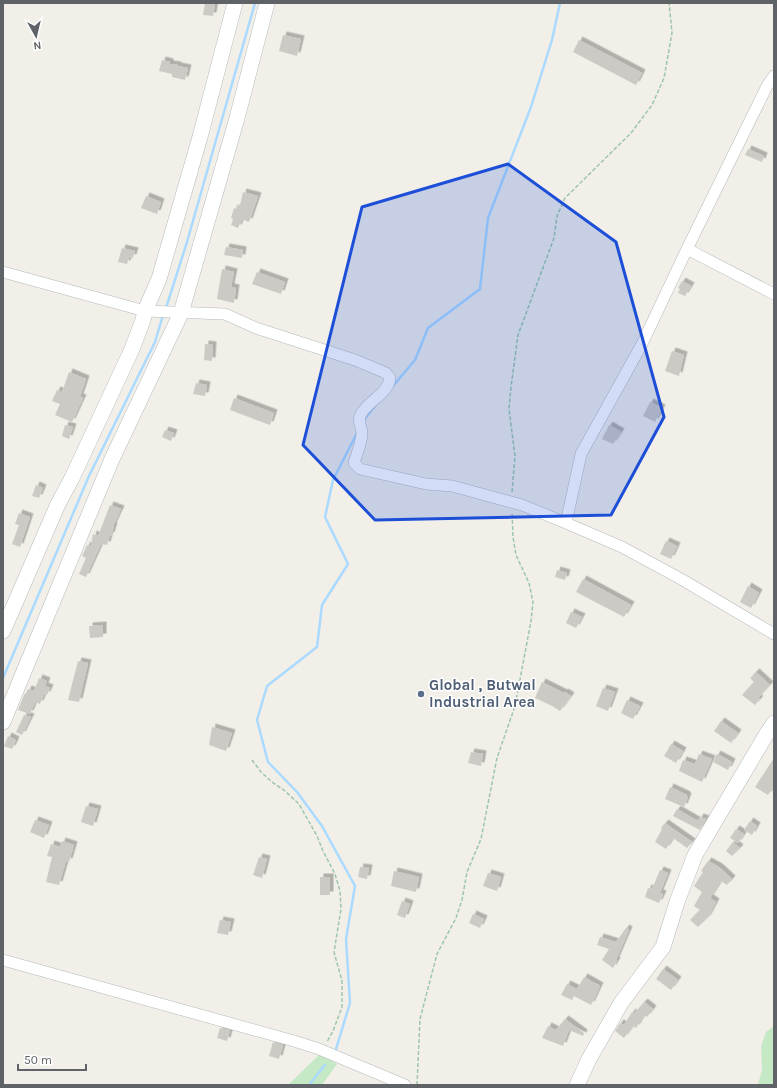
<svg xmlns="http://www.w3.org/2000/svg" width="777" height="1088" viewBox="0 0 777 1088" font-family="Karla,sans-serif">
  <defs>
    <filter id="shadow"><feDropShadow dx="3.5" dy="-3.5" stdDeviation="0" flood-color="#0004"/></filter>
  </defs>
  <rect width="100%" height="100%" fill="#f1efe8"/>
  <path fill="#c5e8c5" d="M774 1026V1085H758L762 1069 761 1046 766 1032Z
    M320 1054 337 1064 322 1085H288Z"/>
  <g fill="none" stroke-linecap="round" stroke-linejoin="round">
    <path stroke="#aadaff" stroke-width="2.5" d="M166 308 187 242 255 3
      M393 386 415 360 428 328 480 289 488 218 531 107 552 40 560 3
      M363 421 375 406
      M3 678 89 476 155 342 163 315
      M336 1049 350 1003 346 939 355 886 322 826 297 792 268 762 257 720 267 686 317 647 322 605 348 564 325 517 333 480 357 433
      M309 1085 325 1065"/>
  </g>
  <path fill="#cccac5" filter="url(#shadow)" d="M205 3 215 4 213 16 203 15Z
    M283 35 301 39 297 56 279 51Z
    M579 40 642 73 636 85 573 52Z
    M162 60 170 62V64L178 65V66L188 68 185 80 172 77V74L159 71Z
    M748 149 764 156 762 162 745 155Z
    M243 192 258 196 249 222 242 219 238 228 231 225 233 219 231 218 234 208 236 209 238 205 240 206Z
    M146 196 161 202 157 214 141 208Z
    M226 247 243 250 242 258 224 255Z
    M122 248 135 251 133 258 129 257 127 264 118 262Z
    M222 269 234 272 231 287 236 288 234 303 217 299Z
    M257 272 285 282 281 294 252 284Z
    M682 281 691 286 685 296 678 293 680 289 678 288Z
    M205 344 213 345 212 361 204 360Z
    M672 351 684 355 679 376 665 371Z
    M69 372 86 379 80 397 83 398 72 422 55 415 60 404 52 401 57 390 62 392Z
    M196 383 207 385 205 396 193 394Z
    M234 398 274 413 270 425 230 410Z
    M650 402 662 408 655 422 643 416Z
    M65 425 73 427 69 439 62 436Z
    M609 425 621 432 613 444 602 439Z
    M165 430 174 433 171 441 162 437Z
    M36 485 43 488 39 498 32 496Z
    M110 505 121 509 113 526H114L111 536 110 535 107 545 101 544 86 577 79 574 86 558 82 556 87 545 91 546 93 534 98 536Z
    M19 513 30 517 20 547 12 544 19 525 15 524Z
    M666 541 677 546 671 559 660 554Z
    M557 570 567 573 565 580 555 577Z
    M583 579 631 605 624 617 576 592Z
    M748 586 759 593 751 608 740 602Z
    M571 612 582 617 576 628 566 623Z
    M103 625V637L90 638 89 626Z
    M78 661 88 663 79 702 68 700Z
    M756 672 770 685 758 698 760 699 755 705 742 695 754 682 750 678Z
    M39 678 47 681 45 686 50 688 47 695 44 694 40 704 35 702 30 714 18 710 25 693 26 694 28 689 34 691Z
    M542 682 564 693 565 692 571 696 560 711 552 706 535 698Z
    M603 688 615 692 608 711 596 706Z
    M627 700 640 706 633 719 621 713Z
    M24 715 31 717 22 735 16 732Z
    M721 721 738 733 731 743 714 731Z
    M212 727 232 733 226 751 209 745Z
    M8 736 16 740 12 749 4 746Z
    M671 744 683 751 676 763 664 756Z
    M471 752 483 754 481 766 468 763Z
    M699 754 712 759 702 782 679 771 683 760 695 764Z
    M717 754 732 762 728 770 713 762Z
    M774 758V786L768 795 755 787Z
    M670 787 687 795V796L688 797 684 807 665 799Z
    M86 806 98 809 93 826 81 822Z
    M677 809 698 821 700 817 706 819 700 830 673 816Z
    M35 820 49 825 44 838 30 832Z
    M750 821 757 826 752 835 744 830Z
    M665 823 692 842 687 848 673 838 666 849 655 842 662 829 661 828Z
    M736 829 744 834 738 843 730 838Z
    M62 841 74 845 69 862 66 861 59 885 46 882 52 857 47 856 51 844 60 847Z
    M733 842 740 848 732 856 726 851Z
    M259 857 267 859 262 878 253 875Z
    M708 861 719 867 732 879 727 885 721 881 710 898 716 902 708 917 698 927 690 920 700 910 694 906 702 892 694 886 703 872 701 871Z
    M360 867 369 868 367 879 358 877Z
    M660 870 668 873 660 893 663 894 659 903 645 897 648 888 652 889Z
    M394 871 419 877 416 892 391 886Z
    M488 873 501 877 497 891 483 886Z
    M320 877H330V895H320Z
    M402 901 410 904 405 918 397 915Z
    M473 914 484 919 480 928 469 923Z
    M220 920 231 922 228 935 217 933Z
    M626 928 629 930 616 960 617 961 613 968 602 960 609 949 597 945 600 937 616 942Z
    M663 969 678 980 671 990 656 979Z
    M584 977 600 986 591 1005 574 996 572 1000 561 995 567 984 577 989Z
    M644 1002 653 1009 647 1017 644 1015 636 1028 633 1026 624 1038 615 1031 620 1023 624 1025 632 1012 634 1014Z
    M565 1019 584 1033 583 1036 569 1030 563 1046 542 1038 548 1026 556 1030Z
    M220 1028 230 1030 227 1041 217 1038Z
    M273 1042 283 1045 279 1059 269 1056Z"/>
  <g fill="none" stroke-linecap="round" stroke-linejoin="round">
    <g stroke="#b5b8bc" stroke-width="12">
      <path id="street" d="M687 249 767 86 774 76
        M3 272 145 311 225 314 256 328 355 360 386 373 390 378C388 394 369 400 361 414 357 420 361 426 362 432 362 442 357 453 354 463L360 469 426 484 452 486 522 505 566 523 581 454 642 344 687 249 774 294
        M566 523 622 547 681 579 774 634
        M3 960 294 1041 319 1049 405 1085"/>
    </g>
    <g stroke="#b6babf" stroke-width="16">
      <path id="secondary" d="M3 631 58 504 72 478 132 349 143 320 145 311 159 279 200 137 235 3
        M3 722 112 459 181 313 237 118 267 3
        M577 1085 589 1059 621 1003 663 947 677 902 695 855 766 735 774 723"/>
    </g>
    <path stroke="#9cc7a9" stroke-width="1.5" stroke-dasharray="4 2" stroke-linecap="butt" d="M512 492 515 456 509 409 511 387 518 335 554 238 557 216 565 198 631 133 652 105 664 78 672 33 669 3
      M252 760 261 772 272 782 285 791 299 804 317 836 323 851 335 874 340 891 341 909 334 952 342 981V1007L333 1031 327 1042
      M417 1085 420 1019 437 954 456 918 462 900 467 872 481 839 497 758 515 706 531 621 533 602 529 583 516 555 513 537 512 512"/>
    <use href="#street" stroke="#fff" stroke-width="11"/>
    <use href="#secondary" stroke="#fff" stroke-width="15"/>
  </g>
  <path fill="#1d4ed8" fill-opacity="0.2" stroke="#1d4ed8" stroke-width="3" stroke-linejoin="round" d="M508 164 616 242 664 417 611 515 375 520 303 445 362 207Z"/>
  <circle fill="#5c6f8a" stroke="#fff" stroke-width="1.5" cx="421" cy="694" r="4"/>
  <g text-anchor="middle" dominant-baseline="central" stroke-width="3" stroke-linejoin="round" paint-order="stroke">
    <g font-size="15" font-weight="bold" fill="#4e5e75" stroke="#fff" text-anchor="start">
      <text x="429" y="685">Global , Butwal<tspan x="429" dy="17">Industrial Area</tspan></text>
    </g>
  </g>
  <rect width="777" height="1088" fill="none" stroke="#5f6368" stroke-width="8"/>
  <g transform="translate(36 36) rotate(172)" stroke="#ffffff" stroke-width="3" paint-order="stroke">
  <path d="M0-3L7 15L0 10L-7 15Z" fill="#5f6368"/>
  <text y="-6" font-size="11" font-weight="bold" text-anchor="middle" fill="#5f6368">N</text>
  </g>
  <path d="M18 1064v6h68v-6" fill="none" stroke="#5f6368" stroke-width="2"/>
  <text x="24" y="1064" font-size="12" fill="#5f6368" stroke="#ffffff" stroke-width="3" paint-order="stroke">50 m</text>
</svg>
